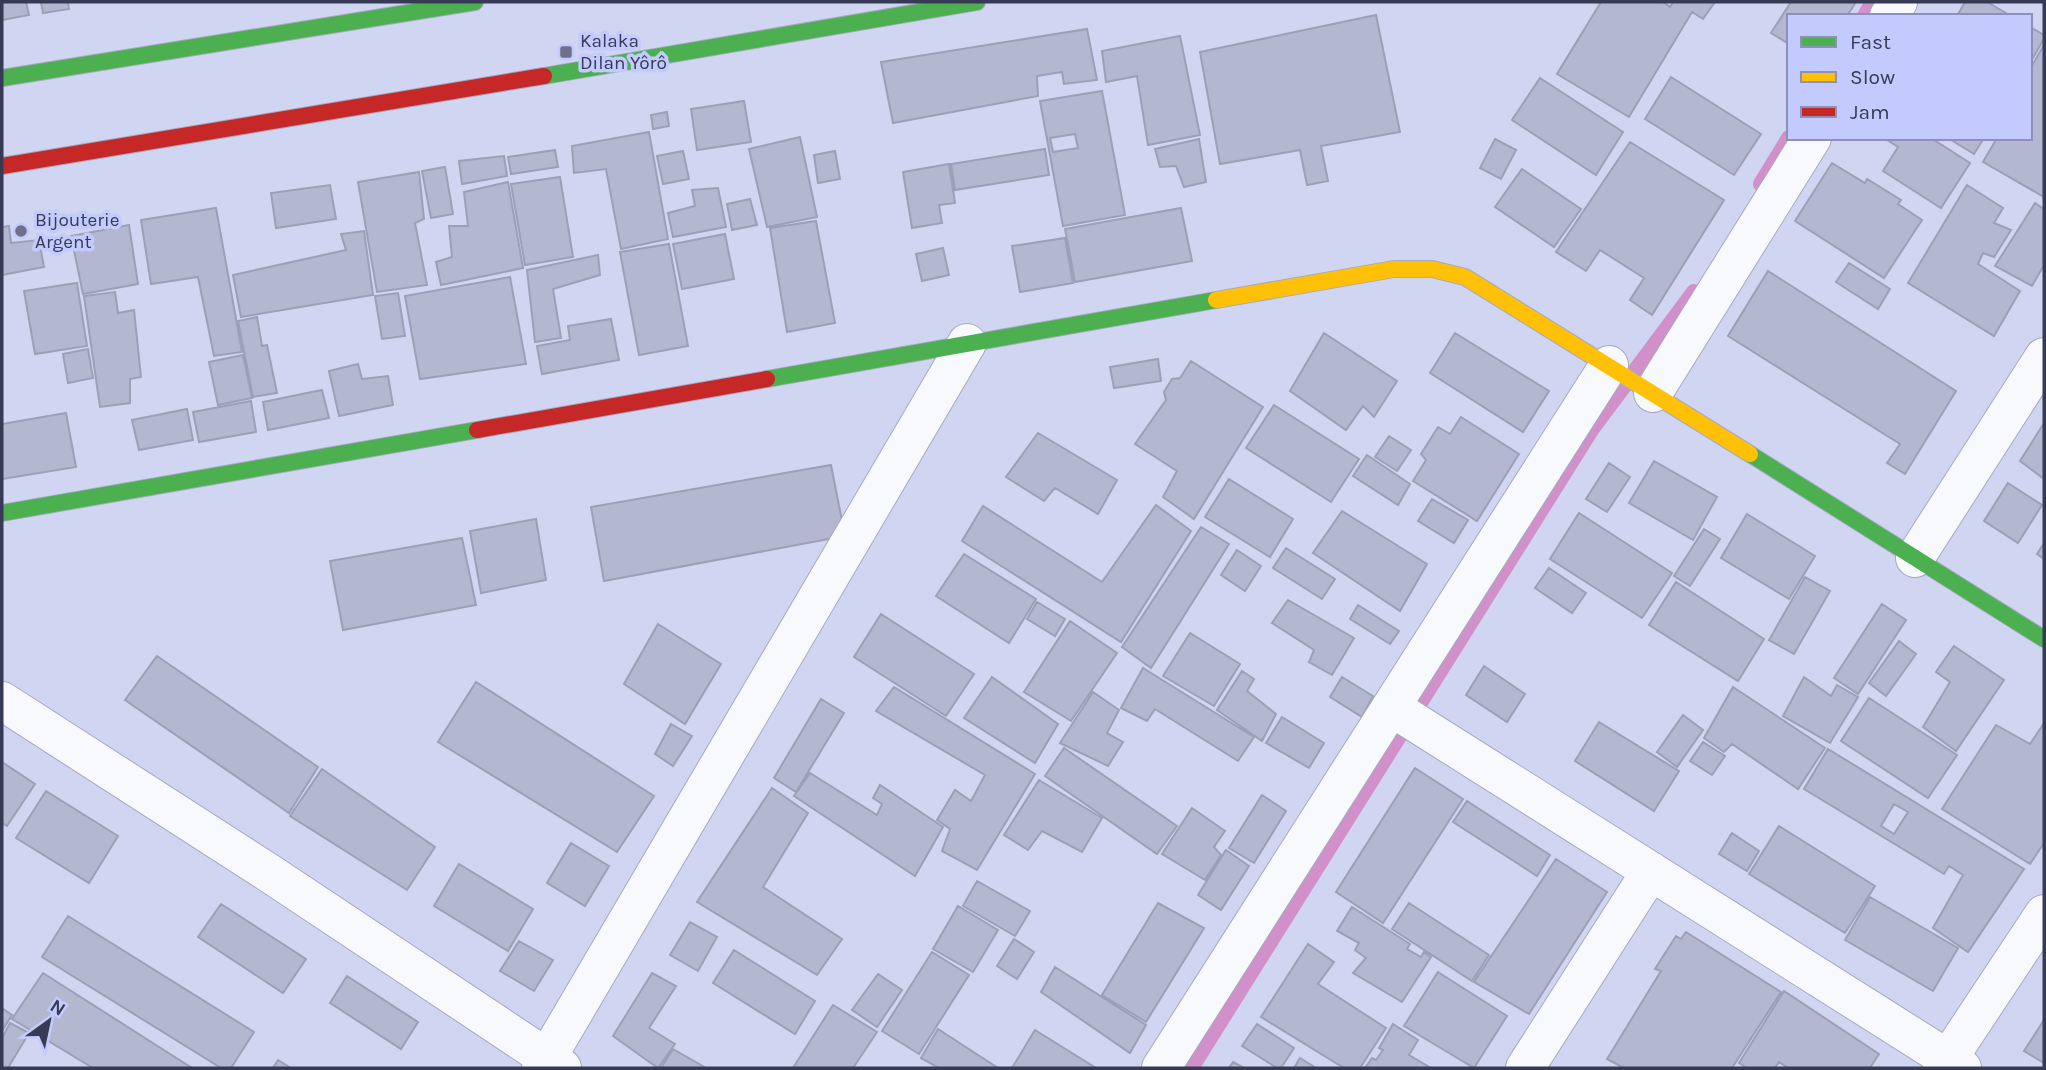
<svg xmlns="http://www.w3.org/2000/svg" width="2046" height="1070" viewBox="0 0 2046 1070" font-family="Karla,sans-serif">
  <rect width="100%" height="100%" fill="#d0d5f1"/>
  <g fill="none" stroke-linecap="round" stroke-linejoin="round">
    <path stroke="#d290ca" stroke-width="16" d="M1865 16 1873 2
      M1761 184 1789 138
      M1191 1068 1591 430 1694 292"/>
  </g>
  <path fill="#b3b7cf" stroke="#9ca0b7" stroke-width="2" fill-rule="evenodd" d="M2 2H26L29 15 2 20Z
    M41 2H68L69 9 43 13Z
    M1601 2H1663L1670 7 1673 2H1715L1703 19 1692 12 1629 117 1557 74Z
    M1791 2H1856L1847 16H1789V44L1771 33Z
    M1965 2H1987L2011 16H1957Z
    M1376 15 1400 132 1321 146 1328 181 1307 185 1300 150 1220 164 1200 52Z
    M2030 27 2044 35V39L2030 63Z
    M1087 29 1097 80 1064 84 1062 72 1037 76 1038 96 893 123 881 62Z
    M1180 36 1200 135 1148 145 1137 76 1106 82 1102 51Z
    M2044 45V197L1983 162 1997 138H2030V69Z
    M1671 77 1761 134 1734 175 1645 119Z
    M1540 78 1623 132 1596 175 1512 120Z
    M1102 91 1125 215 1063 226 1040 101ZM1075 134 1078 148 1053 152 1050 138Z
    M744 101 751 142 697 150 691 109Z
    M667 112 669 126 653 129 651 115Z
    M649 132 668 239 621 249 606 169 574 173 572 146Z
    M800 137 817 217 767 227 749 149Z
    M1884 138H1931L1970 163 1941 208 1883 171 1898 147Z
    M1948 138H1984L1974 154Z
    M1199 139 1206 182 1184 187 1176 166 1160 167 1155 149Z
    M1495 139 1516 150 1501 179 1480 168Z
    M1630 142 1724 200 1652 315 1630 300 1644 278 1600 250 1586 271 1556 252Z
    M1045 149 1049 175 955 190 951 164Z
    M555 150 558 167 511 174 508 157Z
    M683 151 689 179 663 184 657 156Z
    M835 151 840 179 818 183 814 155Z
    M504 156 507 176 462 184 459 161Z
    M1832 163 1865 183 1867 179 1901 200 1898 204 1922 220 1884 278 1795 221Z
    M949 164 955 203 939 205 942 223 912 228 903 172Z
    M445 167 453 214 431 218 422 171Z
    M1522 169 1581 209 1554 247 1495 207Z
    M419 172 424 219 415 223 427 285 377 292 358 182Z
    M560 177 573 257 525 265 511 184Z
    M508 182 523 268 441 285 436 262 452 257 449 226H468L464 192Z
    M330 185 336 219 276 228 271 193Z
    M1967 185 2003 208 1994 223 2011 230 1994 257 1983 253 1978 264 2020 291 1994 336 1908 283Z
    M718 188 726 227 673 237 668 213 695 206 692 190Z
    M750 199 757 225 732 230 727 204Z
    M2035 203 2044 209V265L2032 286 1995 266Z
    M216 208 242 352 214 356 198 277 151 284 141 220Z
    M1181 208 1192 261 1075 282 1065 229Z
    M816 221 835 323 787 332 770 228Z
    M129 225 138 284 83 294 71 236Z
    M9 226 11 243 39 240 44 267 2 275V227Z
    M364 231 373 295 241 317 233 275 346 250 341 234Z
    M725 234 734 279 682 289 673 244Z
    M1065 238 1073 283 1020 292 1012 246Z
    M669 244 688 346 639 355 620 252Z
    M943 248 949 275 922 281 916 254Z
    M598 255 600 275 553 289 561 338 535 342 527 270Z
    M1849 263 1890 289 1878 309 1836 282Z
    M1768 271 1956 391 1905 474 1887 463 1900 444 1728 336Z
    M510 277 526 364 420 379 405 296Z
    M77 283 87 346 35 354 24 291Z
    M115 292 118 313 134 310 141 377 130 379V403L100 407 84 296Z
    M398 293 405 336 382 339 375 296Z
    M257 317 262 346 267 345 277 393 253 397 238 321Z
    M611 319 619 360 542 374 537 346 570 340 568 326Z
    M1324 333 1397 381 1374 417 1363 406 1346 430 1290 391Z
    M1455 333 1549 391 1523 432 1430 373Z
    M88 349 93 378 68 383 63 354Z
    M243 355 252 398 218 405 209 362Z
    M1158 359 1161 381 1114 388 1110 367Z
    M1191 361 1263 407 1194 519 1163 497 1177 471 1135 444 1166 400 1164 392 1172 379 1180 378Z
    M358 364 362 379 388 376 393 405 339 416 329 371Z
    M322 390 329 418 268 430 263 402Z
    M251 401 256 432 199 442 193 412Z
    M1274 405 1359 459 1331 502 1246 448Z
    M187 409 193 440 139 450 132 420Z
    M66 413 76 467 2 479V424Z
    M1461 417 1519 454 1477 521 1413 481 1426 460 1421 454 1438 427 1450 434Z
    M2044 423V479L2020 461Z
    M1038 433 1117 480 1098 514 1055 488 1044 501 1006 477Z
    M1389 436 1411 450 1397 471 1375 457Z
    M1367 455 1410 484 1398 505 1353 476Z
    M1654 461 1717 497 1693 540 1629 503Z
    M1609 463 1630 477 1607 512 1586 499Z
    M831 465 845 536 604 581 591 507Z
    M1229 479 1293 519 1270 557 1205 517Z
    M2008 483 2042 505 2018 543 1984 521Z
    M1432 499 1468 520 1454 543 1418 521Z
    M1156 505 1191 531 1121 642 962 541 983 506 1102 582Z
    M1342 511 1427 564 1400 611 1313 553Z
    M1579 513 1672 573 1642 618 1550 559Z
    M1747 514 1815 556 1789 599 1721 558Z
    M536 519 546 580 481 593 470 531Z
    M1201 527 1229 544 1151 668 1122 647Z
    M1704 529 1720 539 1690 586 1674 576Z
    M462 538 476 605 343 630 330 561Z
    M2044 543V559L2037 554Z
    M1286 548 1335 579 1322 599 1273 568Z
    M1237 550 1261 566 1245 591 1221 575Z
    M964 554 1036 599 1009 643 936 596Z
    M1549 568 1586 593 1572 613 1535 588Z
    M1805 577 1830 591 1794 654 1769 640Z
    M1676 582 1764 639 1738 681 1649 625Z
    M1288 600 1354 638 1332 675 1309 662 1314 650 1272 623Z
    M1037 602 1065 619 1055 636 1027 619Z
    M1882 604 1906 620 1858 694 1834 678Z
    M1358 605 1399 631 1390 644 1350 619Z
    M881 614 974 674 946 716 854 657Z
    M1070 621 1117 653 1071 721 1024 692Z
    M658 624 721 664 685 724 624 684Z
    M1190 633 1240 664 1214 706 1163 676Z
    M1899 641 1916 654 1886 696 1869 683Z
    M1954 646 2004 680 1956 751 1923 727 1950 682 1936 672Z
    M157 656 318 767 289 813 125 700Z
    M1484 666 1525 694 1507 722 1466 695Z
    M1143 668 1254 737 1238 761 1155 709 1147 721 1121 708Z
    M1242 671 1254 679 1247 691 1276 714 1262 741 1217 710Z
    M992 677 1058 724 1035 763 964 718Z
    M1342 677 1373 696 1362 717 1330 697Z
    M1804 677 1831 696 1837 685 1858 697 1830 743 1783 716Z
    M476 682 654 796 617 852 438 742Z
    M894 687 1035 774 977 870 942 851 950 829 937 820 955 790 971 801 985 775 876 711Z
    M1733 687 1825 748 1798 789 1732 744 1724 752 1704 738Z
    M1093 692 1119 710 1107 733 1123 742 1108 766 1060 743Z
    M1869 698 1957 755 1928 798 1841 741Z
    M821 699 844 713 796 792 774 778Z
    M1683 715 1703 730 1677 767 1657 752Z
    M1282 717 1324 743 1309 768 1266 743Z
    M1599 722 1679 771 1654 811 1575 761Z
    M2044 723V843L2030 864 1942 809 1996 725 2030 744Z
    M671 724 692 736 673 766 655 754Z
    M1703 742 1725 756 1712 775 1690 761Z
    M1064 748 1177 826 1157 854 1045 776Z
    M1828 749 2024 869 1968 952 1933 928 1963 875 1949 866 1944 874 1804 789ZM1894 804 1908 812 1894 834 1881 826Z
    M2 762 35 784 7 826 2 823Z
    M1415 768 1463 799 1383 923 1336 892Z
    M322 769 435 847 407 890 290 816Z
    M810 773 877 815 882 804 873 798 880 785 943 827 915 876 794 796Z
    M1039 780 1102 818 1082 852 1042 831 1028 850 1004 835Z
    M772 788 808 813 763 887 842 939 817 975 697 902Z
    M46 791 118 836 89 883 16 838Z
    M1262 795 1286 811 1254 863 1229 848Z
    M1467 801 1550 855 1537 876 1453 822Z
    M1192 808 1225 831 1214 847 1221 855 1205 880 1162 854Z
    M1779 826 1875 886 1845 933 1749 874Z
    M1732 833 1759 851 1747 871 1719 854Z
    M571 843 609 866 585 906 547 883Z
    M1226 850 1249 866 1221 910 1198 895Z
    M1556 859 1607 892 1529 1014 1474 982Z
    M459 864 533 909 508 951 434 906Z
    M977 881 1030 911 1015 936 963 906Z
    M1870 897 1958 948 1933 991 1845 940Z
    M1158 903 1204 928 1146 1022 1102 995Z
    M1409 903 1489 955 1472 981 1392 929Z
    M221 904 306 959 283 993 198 937Z
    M958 906 998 930 973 972 933 949Z
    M1352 907 1410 944 1407 949 1421 957 1424 952 1431 957 1402 1002 1353 973 1366 958 1355 950 1359 943 1337 931Z
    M68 916 254 1032 231 1068H221L42 957Z
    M690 922 717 937 698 971 670 955Z
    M1686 932 1781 992 1732 1068H1624L1607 1059 1661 971 1655 969 1676 936 1681 939Z
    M1014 939 1034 952 1017 979 997 966Z
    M519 941 553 960 534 991 500 971Z
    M1308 944 1334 962 1318 984 1386 1028 1360 1068H1344L1261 1017Z
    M734 950 815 1001 795 1034 713 983Z
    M932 952 969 975 919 1054 882 1031Z
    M1055 967 1146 1025 1130 1053 1041 992Z
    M1438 972 1507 1016 1474 1068 1404 1026Z
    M43 973 192 1068H93L12 1019Z
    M652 973 676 986 649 1028 675 1044 658 1068 613 1036Z
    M878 974 902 990 877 1027 852 1010Z
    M347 976 418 1022 401 1049 330 1003Z
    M1784 991 1879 1054 1870 1068H1788L1779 1062 1775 1068H1747L1739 1063Z
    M833 1005 877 1032 853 1068H793Z
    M2 1008 12 1015 2 1031Z
    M2044 1020V1063L2024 1051Z
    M10 1023 29 1033 8 1068H2V1038Z
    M1257 1024 1294 1048 1281 1068H1277L1242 1046Z
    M1393 1024 1418 1040 1409 1055 1431 1068H1365L1372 1058 1376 1060 1383 1050 1379 1048Z
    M938 1029 998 1068H939L921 1058Z
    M1035 1030 1096 1068H1012Z
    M673 1049 706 1068H661Z
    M1300 1058 1316 1068H1294Z
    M278 1060 291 1068H273Z
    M1233 1062 1244 1068H1229Z"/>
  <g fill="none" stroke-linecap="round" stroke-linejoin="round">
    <g stroke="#a5a9c1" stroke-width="40">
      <path id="street" d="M1889 16 1898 2
        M1653 393 1812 138
        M1915 558 2044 357
        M2 701 269 873 562 1068
        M1391 707 1962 1068
        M541 1068 967 343
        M1161 1068 1609 365
        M1525 1068 1651 871
        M1942 1068 2044 914"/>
    </g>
    <g stroke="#a5a9c1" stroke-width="18">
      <path id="fast" d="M544 76 977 2
        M2 78 475 2
        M767 379 1216 300
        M1750 454 2044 639
        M2 513 477 430"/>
    </g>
    <g stroke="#a5a9c1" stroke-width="18">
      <path id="slow" d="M1216 300 1394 269H1432L1465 277 1750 454"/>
    </g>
    <g stroke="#a5a9c1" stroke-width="18">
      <path id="jam" d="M2 166 544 76
        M477 430 767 379"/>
    </g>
    <use href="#street" stroke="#f8f9fd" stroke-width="38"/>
    <use href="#fast" stroke="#4caf50" stroke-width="16"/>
    <use href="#slow" stroke="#ffc107" stroke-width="16"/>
    <use href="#jam" stroke="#c62828" stroke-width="16"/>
  </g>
  <g fill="#6d708b" stroke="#c3cbfe" stroke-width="2.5">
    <rect x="559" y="45" width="14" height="14" rx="3.5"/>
    <circle cx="21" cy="231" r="7"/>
  </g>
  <g text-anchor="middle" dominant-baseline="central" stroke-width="7" stroke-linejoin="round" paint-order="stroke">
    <g font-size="19" fill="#373a54" stroke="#c3cbfe" text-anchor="start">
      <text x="580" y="41">Kalaka<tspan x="580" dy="22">Dilan Yôrô</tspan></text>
      <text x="35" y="220">Bijouterie<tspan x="35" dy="22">Argent</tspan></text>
    </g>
  </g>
  <rect width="2046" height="1070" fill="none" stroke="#373a54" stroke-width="7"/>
  <rect x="1787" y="14" width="245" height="126" fill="#c3cbfe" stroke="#8b91ba" stroke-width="2"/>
  <rect x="1801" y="37" width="35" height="10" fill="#4caf50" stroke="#8b91ba" stroke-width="2"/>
  <text x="1850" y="49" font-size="21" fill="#373a54">Fast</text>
  <rect x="1801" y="72" width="35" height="10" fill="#ffc107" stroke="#8b91ba" stroke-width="2"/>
  <text x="1850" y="84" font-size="21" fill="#373a54">Slow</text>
  <rect x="1801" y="107" width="35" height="10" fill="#c62828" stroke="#8b91ba" stroke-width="2"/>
  <text x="1850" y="119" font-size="21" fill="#373a54">Jam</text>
  <g transform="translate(49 1021) rotate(33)" stroke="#c3cbfe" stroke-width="5" paint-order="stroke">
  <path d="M0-5L12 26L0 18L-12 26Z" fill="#373a54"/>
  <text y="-10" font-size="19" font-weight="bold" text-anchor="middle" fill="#373a54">N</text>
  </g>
</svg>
